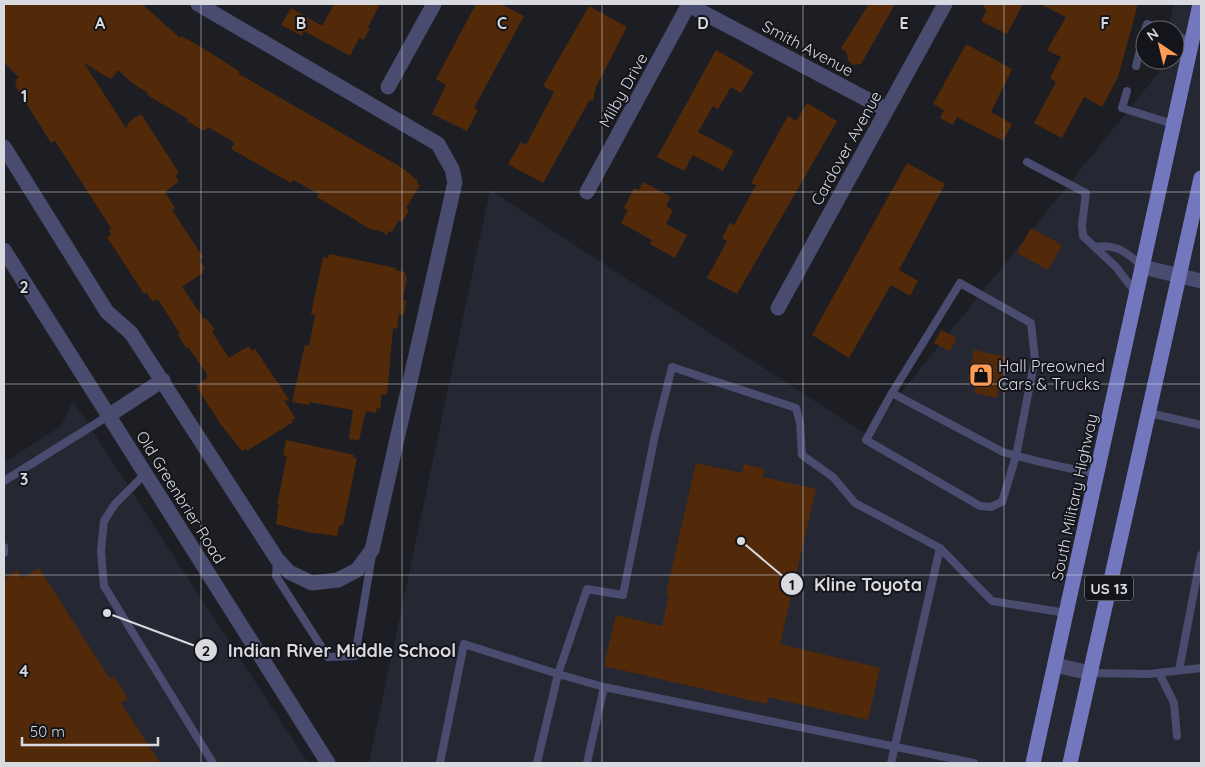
<svg xmlns="http://www.w3.org/2000/svg" width="1205" height="767" viewBox="0 0 1205 767" font-family="Quicksand,sans-serif">
  <rect width="100%" height="100%" fill="#1d1e24"/>
  <path fill="#252733" d="M1174 4H1201V763H369L490 190 867 435 1159 72 1162 60H1175V30H1168Z
    M73 401 308 763H4V463L61 426Z"/>
  <path fill="#532a09" d="M4 4H142L180 38 181 36 201 47 239 71V74L404 169 418 181 417 184 420 185 406 208 409 210 402 222 399 220 392 232 389 231 387 235 377 229V231L370 229 317 197 319 194 293 180 291 183 231 149 234 144 232 141 208 127 204 131 187 121 188 119 147 95 148 93 132 83 118 70 111 79 84 63 126 128 130 121 141 114 179 173 175 176 179 181 165 192 175 208 172 210 203 257 199 260 205 269 202 270 204 272 182 287 204 319 206 318 215 330 212 332 229 358 247 347H249L252 351 255 349 290 401 284 400 295 418 292 420 293 422 247 451 246 449 242 451 222 426 196 386 207 378V374L188 347 186 348 178 335 180 334 159 301 157 299 153 302 147 293 144 294 107 237 111 235 109 231 111 228 55 141 51 143 15 85 17 84 15 80 19 78 4 62Z
    M334 4H380L368 27 370 28 364 40 359 38 350 56 304 31 302 36 281 25 291 8 322 26Z
    M476 4H501L524 16 474 108 478 110 467 131 432 114 446 85 436 79Z
    M869 4H895L861 64 854 65 849 62 846 52 841 48Z
    M983 4H1023L1007 34 981 21 986 11Z
    M1040 4H1138L1118 77 1102 107 1084 97 1062 138 1034 123 1056 82 1050 78 1061 57 1047 50 1066 17Z
    M589 6 627 27 596 87 593 100 589 101 543 183 508 164 521 142 526 145 554 92 543 86Z
    M966 44 1012 69 991 112 1012 124 1003 141 957 117 953 125 940 118 944 110 933 104Z
    M716 50 754 72 741 93 731 87 718 109 713 106 698 132 734 151 723 171 693 155 684 171 657 157Z
    M807 103 837 121 737 294 707 278 727 241 722 238 730 223 734 225 756 185 751 183 788 116 796 121Z
    M907 163 945 184 899 270 918 281 910 296 891 285 849 358 812 335Z
    M643 182 671 197 666 206 673 210 666 224 687 235 675 258 650 244 652 240 621 223 628 210 624 208 634 188 639 190Z
    M1031 228 1062 245 1048 270 1017 253Z
    M329 254 396 268 395 270 405 272V276H407L403 300 406 301 404 315 399 314 397 329 393 328 387 395 382 394 380 409 377 408 376 413 366 411 359 440 349 439 353 410 310 402 309 405 292 402 305 345 309 346 315 315 311 314 323 257 328 258Z
    M941 330 957 338 950 351 934 343Z
    M974 350 1006 357 997 398 974 393 976 383 967 381Z
    M286 440 354 455 353 458H357L343 525 339 526 337 536 307 532 276 524 279 504H277L287 456 283 455Z
    M696 463 742 473 744 464 764 469 763 477 816 489 780 644 880 668 868 720 768 697 767 704 604 666 616 615 662 626 669 595 666 594Z
    M39 568 110 679 114 676 128 699 121 703 160 763H4V579L17 570 22 578Z"/>
  <g fill="none" stroke-linecap="round" stroke-linejoin="round">
    <path stroke="#494c6e" stroke-width="8" d="M1145 30 1147 24 1162 30
      M1175 35 1191 42
      M1136 66 1145 31
      M1127 91 1122 108 1173 124
      M1027 162 1086 193 1082 225 1083 236 1116 267 1136 293
      M1095 247C1116 243 1128 253 1143 267
      M892 393 866 440 980 506 991 507 1002 502 1016 456 1035 359 1031 323 960 283 892 393 1003 452C1034 461 1065 468 1097 474
      M1149 413 1201 425
      M145 474 115 504 104 521 101 551 104 586 213 763
      M4 481 108 416
      M4 547V553
      M277 561 276 576 328 657 355 656 372 555
      M1179 670 1201 555
      M1090 673 1149 674 1201 668
      M1159 673 1174 703 1177 736
      M440 763 464 644 558 674 587 589 623 595 655 435 672 367 796 408 800 423 802 455 833 477 855 503 940 548 992 601 1066 613
      M537 763 558 674 604 687
      M587 763 604 687 974 763
      M891 763 940 548"/>
    <path stroke="#494c6e" stroke-width="15" d="M687 4 887 110
      M388 87 434 4
      M4 147 107 312 131 333 277 559 289 572 312 583 338 580 357 570 372 550 455 182 452 169 438 144 198 4
      M587 192 689 4
      M1143 267 1201 281
      M778 308 945 4
      M108 416 163 380
      M1055 665 1090 673"/>
    <path stroke="#494c6e" stroke-width="15" d="M4 250 328 763"/>
    <path stroke="#7378be" stroke-width="15" d="M1033 763 1200 4
      M1070 763 1201 178"/>
  </g>
  <path fill="none" stroke="#d9dadf" stroke-width="1" stroke-opacity="0.55" d="M201 4V763M402 4V763M602 4V763M803 4V763M1004 4V763M4 192H1201M4 384H1201M4 575H1201"/>
  <defs>
    <g id="shop-square" transform="scale(1.25)"><rect x="-9" y="-9" width="18" height="18" rx="4" fill="#fd9c56" stroke="#14151b"/><path d="M-5-2.5h2.3a2.7 3.5 0 0 1 5.4 0H5L5.5 6h-11ZM-1.5-2.5h3a1.5 2.3 0 0 0-3 0Z" fill="#111"/></g>
  </defs>
  <g fill-rule="evenodd">
    <use href="#shop-square" x="981" y="375"/>
  </g>
  <g text-anchor="middle" dominant-baseline="central" stroke-width="4" stroke-linejoin="round" paint-order="stroke">
    <rect fill="#14151b" stroke="#9e9fa4" stroke-width="1" x="1085" y="575.5" width="48" height="25" rx="4"/>
    <g font-size="15" font-weight="bold" fill="#d9dadf">
      <text x="1109" y="588">US 13</text>
    </g>
    <g font-size="16" fill="#d9dadf" stroke="#14151b">
      <text transform="translate(808 48) rotate(28)">Smith Avenue</text>
      <text transform="translate(623 90) rotate(-61)">Milby Drive</text>
      <text transform="translate(846 148) rotate(-61)">Cardover Avenue</text>
      <text transform="translate(181 497) rotate(58)">Old Greenbrier Road</text>
      <text transform="translate(1074 497) rotate(-78)">South Military Highway</text>
    </g>
    <g font-size="16" fill="#d9dadf" stroke="#14151b" text-anchor="start">
      <text x="998" y="366">Hall Preowned<tspan x="998" dy="18">Cars &amp; Trucks</tspan></text>
    </g>
  </g>
  <g font-size="16" text-anchor="middle" font-weight="bold" fill="#d9dadf" stroke="#14151b" stroke-width="4" stroke-linejoin="round" paint-order="stroke">
    <text x="100" y="29">A</text>
    <text x="301" y="29">B</text>
    <text x="502" y="29">C</text>
    <text x="703" y="29">D</text>
    <text x="904" y="29">E</text>
    <text x="1105" y="29">F</text>
    <text x="24" y="102">1</text>
    <text x="24" y="293">2</text>
    <text x="24" y="485">3</text>
    <text x="24" y="677">4</text>
  </g>
  <path fill="none" stroke="#d9dadf" stroke-width="2" d="M741 541L792 584M107 613L206 650"/>
  <g fill="#d9dadf" stroke="#14151b" stroke-width="2">
    <circle cx="741" cy="541" r="5"/>
    <circle cx="107" cy="613" r="5"/>
    <circle cx="792" cy="584" r="12"/>
    <circle cx="206" cy="650" r="12"/>
  </g>
  <g font-size="15" text-anchor="middle" font-weight="bold" fill="#111">
    <text x="792" y="590">1</text>
    <text x="206" y="656">2</text>
  </g>
  <g font-size="18" text-anchor="middle" font-weight="bold" fill="#d9dadf" stroke="#14151b" stroke-width="4" stroke-linejoin="round" paint-order="stroke">
    <text x="868" y="591">Kline Toyota</text>
    <text x="342" y="657">Indian River Middle School</text>
  </g>
  <rect width="1205" height="767" fill="none" stroke="#d9dadf" stroke-width="10"/>
  <g transform="translate(1160 45) rotate(325)"><circle r="24" fill="#14151b" stroke="#636469"/>
  <path d="M0-4L9 19L0 12L-9 19Z" fill="#fd9c56"/>
  <text y="-8" font-size="14" font-weight="bold" text-anchor="middle" fill="#d9dadf">N</text>
  </g>
  <path d="M22 737v8h136v-8" fill="none" stroke="#d9dadf" stroke-width="2.5"/>
  <text x="30" y="737" font-size="15" fill="#d9dadf" stroke="#14151b" stroke-width="4" paint-order="stroke">50 m</text>
</svg>
